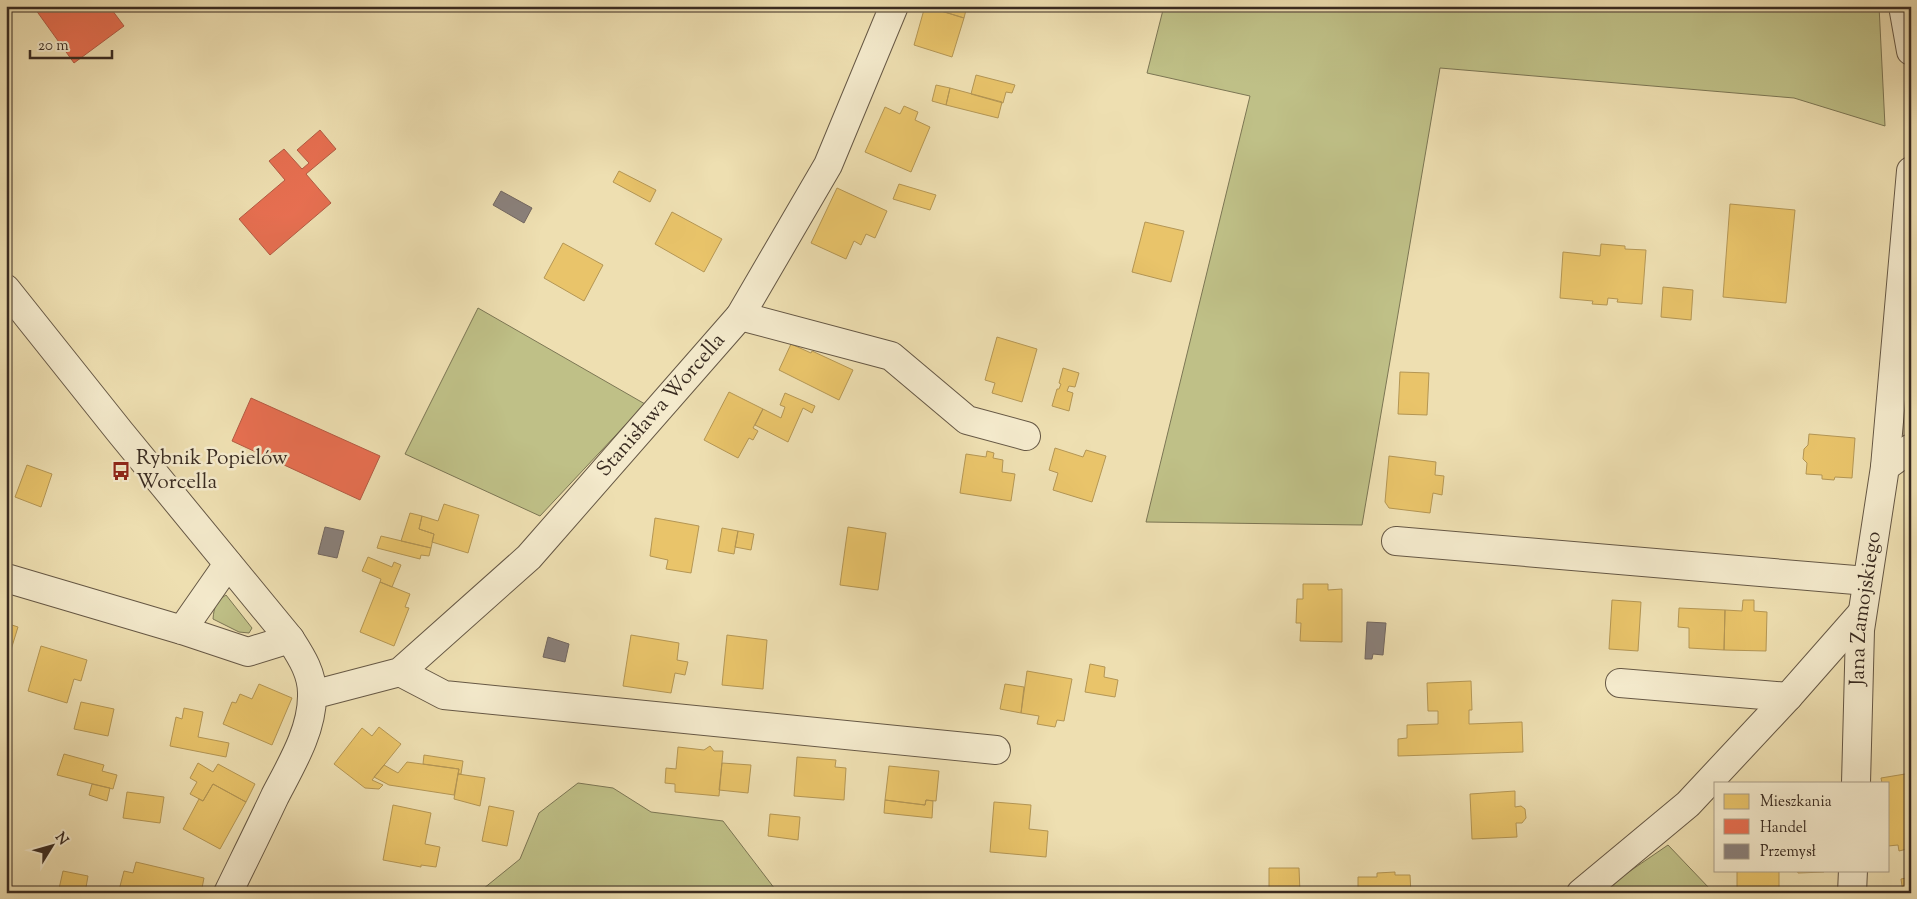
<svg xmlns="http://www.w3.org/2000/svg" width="1917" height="899" viewBox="0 0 1917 899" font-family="'Sorts Mill Goudy',serif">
  <rect width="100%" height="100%" fill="#eedfb1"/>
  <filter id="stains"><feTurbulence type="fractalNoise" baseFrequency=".004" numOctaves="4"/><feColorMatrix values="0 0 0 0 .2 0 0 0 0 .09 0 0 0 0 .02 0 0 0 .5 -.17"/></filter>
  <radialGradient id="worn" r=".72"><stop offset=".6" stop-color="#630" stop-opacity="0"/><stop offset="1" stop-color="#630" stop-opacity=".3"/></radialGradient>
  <path fill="#bfc087" stroke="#7c7654" d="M1164 6H1879L1885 126 1794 98 1440 68 1362 525 1146 522 1250 96 1147 73Z
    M478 308 645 404 540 516 405 454Z
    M226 595 252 628 249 633 239 632 213 619C214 607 216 601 226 595Z
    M578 783 613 788 651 812 723 821 778 893H478L520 859 539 813Z
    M1668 845 1710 889V893H1598Z"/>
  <path fill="#e9c46a" stroke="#b49654" d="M925 6 964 18 952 57 914 45Z
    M925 6H967L964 18Z
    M976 75 1015 85 1012 93 1006 92 1003 103 971 94Z
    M936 85 950 88 946 105 932 101Z
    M950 88 1002 102 998 118 946 105Z
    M904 106 918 112 915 120 930 127 911 172 865 152 885 107 900 114Z
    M619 171 656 190 650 202 613 182Z
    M899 184 936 195 930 210 893 199Z
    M837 188 887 211 875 238 866 234 861 245 854 241 846 259 811 243Z
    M1730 204 1795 210 1786 303 1723 297Z
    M672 212 722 239 704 272 655 244Z
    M1145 222 1184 231 1171 282 1132 272Z
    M563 243 603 265 584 301 544 278Z
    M1601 244 1625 246V249L1646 250 1642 304 1617 302 1618 299 1608 298 1607 305 1592 304 1593 301 1560 298 1563 252 1600 256Z
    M1663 287 1693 290 1691 320 1661 317Z
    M997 337 1037 349 1022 402 992 393 995 383 985 380Z
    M791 344 811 353 812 351 853 370 839 400 779 370Z
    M1063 368 1079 373 1075 387 1069 386 1067 391 1073 393 1069 411 1052 406 1057 389H1059L1061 384 1059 383Z
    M1400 372 1429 373 1427 415 1398 414Z
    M729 392 763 409 753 428 758 431 753 440 749 438 738 458 704 440Z
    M785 393 815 406 812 413 803 408 788 442 755 425 763 409 781 418 785 407 780 405Z
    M1809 434 1855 438 1852 478 1835 477 1834 480 1822 479V475L1806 474 1807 463 1803 459 1804 449 1808 445Z
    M1055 448 1083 457 1086 450 1106 456 1092 502 1053 490 1058 473 1049 470Z
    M987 451 994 453 993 458 1003 460 1002 472 1015 474 1011 501 960 493 966 454 986 457Z
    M1389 456 1436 462 1435 475 1444 476 1442 495 1433 493 1430 513 1389 508 1385 502Z
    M27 465 52 474 41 507 15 497Z
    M444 504 479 515 468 553 432 542 434 534 419 529 422 516 438 521Z
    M410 513 422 516 419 529 434 534 431 548 401 541Z
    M1909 513H1911V540Z
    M655 518 699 526 691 573 666 569 668 560 650 556Z
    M848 527 886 533 878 590 840 585Z
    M722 528 738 531 734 554 718 551Z
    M738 531 754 534 751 550 735 547Z
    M381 536 431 548 429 556 421 555 420 559 377 548Z
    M368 557 392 567 394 562 401 565 392 587 380 582 381 579 362 571Z
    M380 582 410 594 405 607 409 608 394 646 360 632Z
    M1303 584H1328V590L1342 589V642L1300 641 1301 623H1296L1297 599H1303Z
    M1612 600 1641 602 1638 651 1609 649Z
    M1743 600H1754V611L1767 612 1766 651 1724 650 1725 610 1742 611Z
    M1679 608 1725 610 1724 650 1689 648V628L1678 627Z
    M6 623 18 627 6 666Z
    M631 635 679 643 677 660 688 662 685 675 675 673 671 693 623 686Z
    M727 635 767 640 763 689 722 685Z
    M41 646 87 660 81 681 74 679 67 703 28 691Z
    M1090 664 1105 667 1104 677 1118 680 1115 697 1085 692Z
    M1027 671 1072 679 1064 721 1057 720 1055 727 1037 724 1039 716 1021 713Z
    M1471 681 1472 710H1469V724L1522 722 1523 752 1398 756V739L1407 738V725L1438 724V711H1428L1427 683Z
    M259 684 292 698 272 745 223 724 232 702 236 703 240 694 252 699Z
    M1005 684 1024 687 1021 713 1000 709Z
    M81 702 114 709 108 736 74 729Z
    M184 708 203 712 198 737 229 743 226 757 170 746 176 717 182 719Z
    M379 727 401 744 372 780 383 785 379 789 365 788 334 764 362 728 372 736Z
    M710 746 714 751H723L719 796 675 792V784L665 783 666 768 676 769 678 747 704 750Z
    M64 754 104 765 102 771 117 775 113 789 57 775Z
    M424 755 463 761 461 774H458L459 769 423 764Z
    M797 757 836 760 835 767 846 768 844 800 794 796Z
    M407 762 459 769 454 795 389 785 374 777 384 765 398 773Z
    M198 763 213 772 218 764 255 784 246 802 213 784 203 801 190 794 197 782 190 778Z
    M722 763 751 765 748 793 719 790Z
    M889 766 939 771 936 801 926 800 925 805 885 800Z
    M1911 773V848L1899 851 1898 845 1888 846V783H1882L1881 778Z
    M458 774 485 778 480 806 454 799Z
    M92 784 110 788 107 801 89 795Z
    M213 784 246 802 220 849 183 829 199 799 203 801Z
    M1515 791V807L1521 806 1525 809 1526 818 1522 823H1516L1517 837 1472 839 1470 794Z
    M127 792 164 797 160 823 123 818Z
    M885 800 925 805 926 800 933 801 932 818 884 813Z
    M994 802 1031 805 1029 829 1048 831 1046 857 990 852Z
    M393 805 431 813 425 844 440 847 436 867 421 865V867L383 860Z
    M489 806 514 811 507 846 482 841Z
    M770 814 800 817 798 840 768 836Z
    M136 862 204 878 201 893H128L119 890 124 871 133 873Z
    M1269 868H1299L1300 893H1269Z
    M1737 870H1779V893H1737Z
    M1797 870H1824V872L1798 873Z
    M63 871 88 876 85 893H58Z
    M1395 872V875H1410L1411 893H1358V877H1377V873Z
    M1911 877V893H1903L1901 879Z"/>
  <path fill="#e76f51" stroke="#b35b43" d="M33 6H109L124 26 74 63Z
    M320 130 336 149 306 174 331 203 270 255 239 219 285 180 269 161 284 149 302 169 309 163 297 150Z
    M251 398 380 456 360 500 232 441Z"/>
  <path fill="#8a817c" stroke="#726761" d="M501 191 532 208 524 223 493 205Z
    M325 527 344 531 337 558 318 554Z
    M1367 622 1386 623 1383 655 1373 654 1372 659H1365Z
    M548 637 569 644 565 662 543 657Z"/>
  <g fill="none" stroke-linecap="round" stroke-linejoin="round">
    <g stroke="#665845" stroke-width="30">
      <g id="minor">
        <path d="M1903 6 1911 51"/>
        <path d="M6 289 120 432 290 639C301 656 313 674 312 696 312 731 291 765 275 796 260 828 244 860 228 893"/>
        <path d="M740 316 891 356 967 420 1026 436"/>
        <path d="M1885 467 1911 171"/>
        <path d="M1396 541 1867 581"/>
        <path d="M6 578 182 630 248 652 290 639"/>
        <path d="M182 630 228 564"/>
        <path d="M400 672 444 695 996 750"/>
        <path d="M1620 683 1788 697"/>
        <path id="s1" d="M312 695 400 672 529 557 740 316 828 165 894 6"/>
        <path id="s2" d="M1856 783 1860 630 1885 467 1911 448"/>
        <path d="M1581 893 1688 804 1788 697 1862 613"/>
        <path d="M1852 893 1853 870"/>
      </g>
    </g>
    <use href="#minor" stroke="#f4eacc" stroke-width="28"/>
  </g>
  <defs>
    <g id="bus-bare" transform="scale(1.5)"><path d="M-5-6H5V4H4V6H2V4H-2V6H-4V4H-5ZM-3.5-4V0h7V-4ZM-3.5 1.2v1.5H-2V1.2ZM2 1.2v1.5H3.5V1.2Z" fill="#8f2418" stroke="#f4eacc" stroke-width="2.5" paint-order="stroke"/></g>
  </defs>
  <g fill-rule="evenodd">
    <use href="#bus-bare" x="121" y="471"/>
  </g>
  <g text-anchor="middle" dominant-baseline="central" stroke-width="5" stroke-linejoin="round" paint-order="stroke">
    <g font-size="21" fill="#392b21" stroke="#f4eacc">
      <text stroke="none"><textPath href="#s1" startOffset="465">Stanisława Worcella</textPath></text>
      <text stroke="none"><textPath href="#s2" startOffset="175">Jana Zamojskiego</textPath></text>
    </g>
    <g font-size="21" fill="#392b21" stroke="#f4eacc" text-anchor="start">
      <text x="136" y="459">Rybnik Popielów<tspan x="136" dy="24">Worcella</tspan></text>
    </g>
  </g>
  <rect width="1917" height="899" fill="none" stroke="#eedfb1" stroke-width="25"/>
  <rect x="8" y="8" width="1902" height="884" fill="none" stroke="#392b21" stroke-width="2.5"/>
  <rect x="12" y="12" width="1892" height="874" fill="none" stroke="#392b21"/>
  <rect x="1714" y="782" width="175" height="90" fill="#f4eacc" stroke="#a99e88"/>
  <rect x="1724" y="794" width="25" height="15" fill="#e9c46a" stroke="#a99e88"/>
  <text x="1760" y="806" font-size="15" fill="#392b21">Mieszkania</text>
  <rect x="1724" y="819" width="25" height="15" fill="#e76f51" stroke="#a99e88"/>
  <text x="1760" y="832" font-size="15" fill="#392b21">Handel</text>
  <rect x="1724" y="844" width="25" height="15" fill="#8a817c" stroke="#a99e88"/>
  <text x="1760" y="856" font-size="15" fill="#392b21">Przemysł</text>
  <g transform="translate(52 846) rotate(53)" stroke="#f4eacc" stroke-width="4" paint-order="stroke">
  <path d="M0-4L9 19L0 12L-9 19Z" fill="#392b21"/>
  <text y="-8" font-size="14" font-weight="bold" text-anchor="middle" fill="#392b21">N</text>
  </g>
  <path d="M30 50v8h82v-8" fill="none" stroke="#392b21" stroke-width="2.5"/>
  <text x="38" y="50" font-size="15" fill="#392b21" stroke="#f4eacc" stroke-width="4" paint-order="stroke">20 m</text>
  <rect width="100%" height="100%" filter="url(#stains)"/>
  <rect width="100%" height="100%" fill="url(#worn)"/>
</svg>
